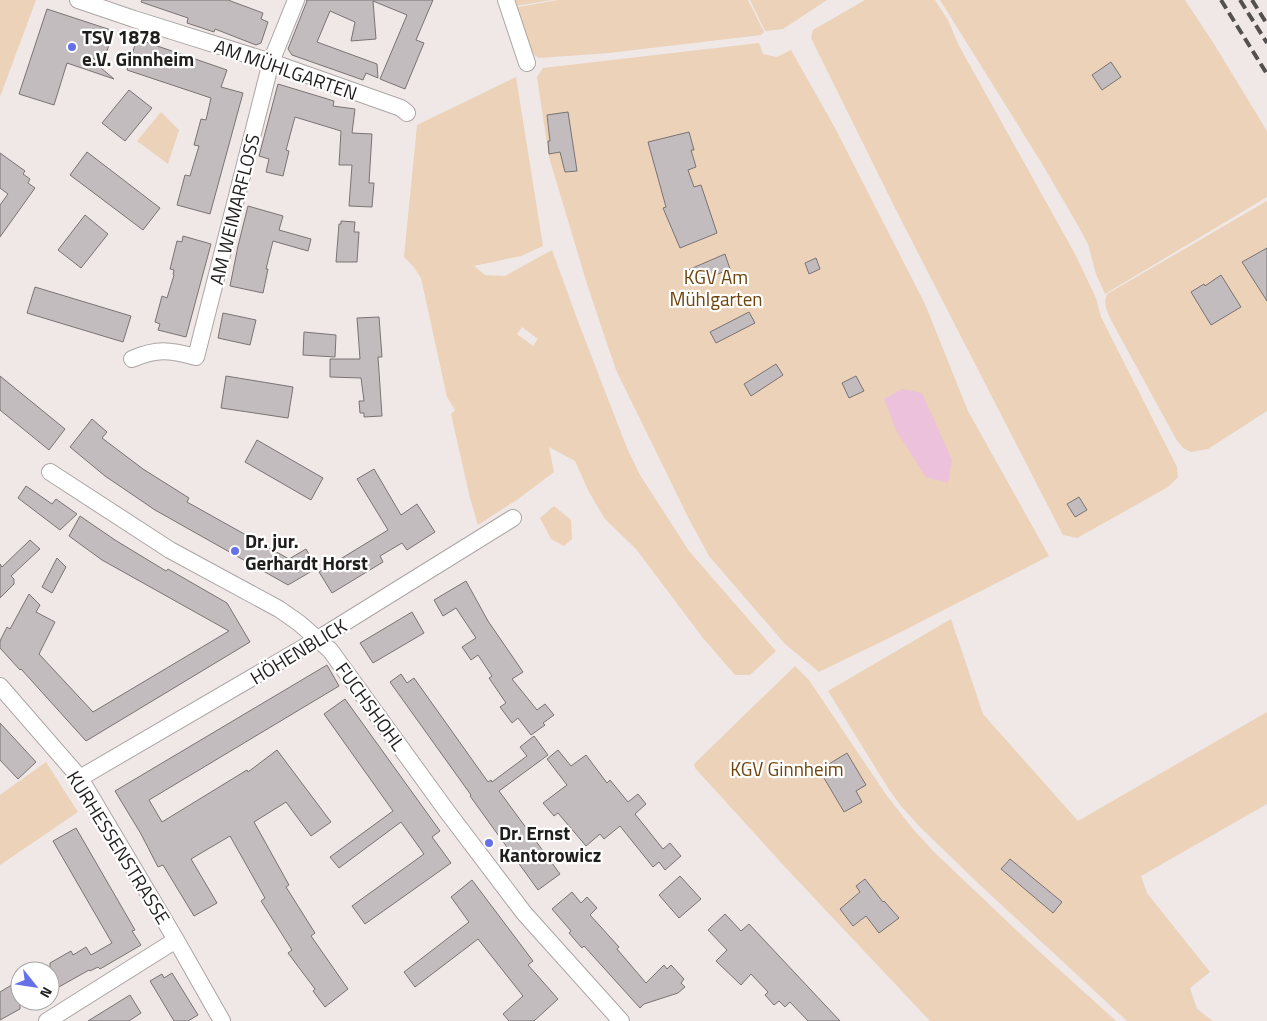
<svg xmlns="http://www.w3.org/2000/svg" width="1267" height="1021" viewBox="0 0 1267 1021" font-family="'Titillium Web',sans-serif">
  <rect width="100%" height="100%" fill="#efe8e7"/>
  <path fill="#ebd2b8" fill-rule="evenodd" d="M0 0H36L0 97Z
    M515 0H552L516 6Z
    M558 0H748L764 32 761 35 609 53 539 58 528 51 516 10 518 7Z
    M750 0H827L783 29 765 31Z
    M865 0H935L948 20 958 44 1075 254 1096 298 1101 317 1177 467 1178 477 1168 487 1077 538 1063 535 896 210 811 38 813 30Z
    M940 0H1185L1214 44 1267 131V197L1105 294 1096 274 1088 244 1076 222 1041 162Z
    M759 43 763 54 777 57 791 50 835 128 925 304 968 411 1049 556 891 637 819 672 785 644 709 556 689 519 616 370 587 284 549 157 537 77 543 68Z
    M516 77 543 246 521 256 474 266 485 275 505 276 552 250 579 324 627 448 640 475 689 551 776 651 750 675H735L703 638 636 549 605 519 589 492 575 461 549 447 554 472 518 499 478 525 470 498 451 414 455 410 447 397 421 278 413 266 404 257 417 125ZM522 327 538 339 533 346 517 334Z
    M161 112 179 130 168 164 137 141Z
    M1267 201V411L1208 449 1191 452 1183 448 1176 439 1111 320C1107 311 1103 304 1107 294Z
    M554 506 571 520 572 539 564 546 551 539 540 518Z
    M951 619 983 714 1078 821 1267 712V804L1141 876 1147 893 1210 972 1190 988 1197 1009 1213 1021H1127L981 886 921 828 901 806 888 788 828 691Z
    M795 666 809 680 887 796 913 829 933 851 1031 944 1116 1021H930L786 868 695 768 694 764Z
    M46 762 78 812 0 865V795Z"/>
  <path fill="#ecc1dc" d="M902 389 922 393 952 460 948 483 926 477 897 432 884 399Z"/>
  <path fill="#c3bcbe" stroke="#797374" d="M142 0H228L263 13 261 19 268 22 261 43 256 45 215 29 214 32 187 23 188 18 141 2Z
    M306 0H433L416 40 424 43 405 89 380 79 407 15 373 1 376 39 351 41 355 22 330 11 317 42 377 64 378 78 366 73 363 80 292 55 288 49 307 1Z
    M47 9 114 31 103 62 88 57 114 79 67 63 54 105 19 94Z
    M137 39 227 70 221 87 243 93 210 214 177 205 185 175 190 176 199 146 194 145 201 119 206 120 211 98 127 70Z
    M1111 62 1121 77 1102 90 1092 75Z
    M278 84 334 101 333 106 355 109 352 133 372 134 369 183H374L372 207 349 206 352 165H339L341 131 295 117 286 150 289 151 283 176 266 172 269 159 259 156Z
    M129 90 152 108 125 141 102 123Z
    M568 112 577 171 565 172 560 152 549 154 548 141H550L547 115Z
    M689 132 694 150H691L696 167 688 170 694 187 701 185 717 233 680 248 663 208 666 207 648 142Z
    M87 152 160 208 143 230 70 175Z
    M0 153 25 171 23 174 30 179 28 183 35 188 0 237V205L8 194 0 188Z
    M248 206 283 216 279 230 311 239 308 251 273 241 266 269H268L263 293 230 286 238 246Z
    M85 215 108 234 81 268 58 250Z
    M341 221 355 222 354 232H359L357 262H336L339 224H341Z
    M183 236 211 244 186 337 158 330 160 324 155 322 162 296 167 298 174 275 173 274 174 270 170 269 177 241 182 242Z
    M1267 248V301L1242 262Z
    M725 254 730 269 694 284 688 270Z
    M816 258 820 269 809 274 805 263Z
    M1221 275 1241 307 1211 325 1191 292 1204 284 1205 286Z
    M35 287 131 316 123 342 27 313Z
    M749 312 755 323 716 343 710 332Z
    M223 313 256 320 250 345 218 338Z
    M379 317 382 357H378L382 416 364 417V413H360L359 401H364L361 378 330 377V359H360L357 318Z
    M304 332 336 335 335 357 303 355Z
    M776 364 783 375 751 396 744 384Z
    M0 376 65 429 49 450 0 410Z
    M226 376 293 387 288 418 221 408Z
    M856 376 864 391 849 398 842 383Z
    M92 419 107 432 102 438 143 469 189 498 187 502 289 559 306 549 317 568 288 585 155 510 105 476 70 447Z
    M257 440 323 478 311 500 245 462Z
    M374 469 401 515 417 504 435 532 407 550 402 543 380 556 383 562 332 593 319 572 388 530 357 479Z
    M26 486 52 504 56 499 77 514 60 530 18 498Z
    M1079 497 1087 510 1075 517 1067 504Z
    M80 516 115 540 166 571 168 569 227 603 250 642 86 741 21 669 20 670 0 648V641L7 627 10 629 29 594 40 605 36 612 55 622 39 654 93 712 229 631 102 560 69 536Z
    M30 540 40 549 11 576 14 579V584L0 598V564L2 567Z
    M57 558 66 567 52 593 42 587Z
    M466 581 488 621 523 672 512 679 537 710 545 704 554 715 543 723 545 725 531 735 518 718 512 723 500 707 506 703 489 678 492 676 478 655 471 660 462 647 476 638 456 608 443 616 434 600Z
    M412 612 424 633 373 663 360 643Z
    M327 665 339 686 149 800 162 822 247 770 248 772 277 750 331 822 311 836 286 802 254 822 289 885 286 887 315 933 311 936 348 989 325 1007 313 991 315 989 288 953 292 950 261 901 265 898 230 836 191 859 217 903 194 916 163 865 158 867 141 834 115 791Z
    M401 674 407 683 414 678 488 782 491 780 492 782 527 756 520 747 534 736 548 755 499 791 560 874 538 890 470 796 471 795 390 682Z
    M345 699 440 831 432 837 451 863 365 924 352 906 424 854 401 822 339 868 330 857 393 811 324 714Z
    M0 723 36 762 18 779 0 760Z
    M558 750 571 766 586 755 607 783 610 780 628 802 638 794 646 804 635 814 663 849 670 843 681 856 665 870 659 862 653 867 620 826 604 839 600 834 586 846 558 813 554 816 543 803 567 785 547 759Z
    M847 753 866 785 856 791 862 802 844 812 824 778 829 775 824 767Z
    M76 828 135 930 132 931 141 945 100 969 98 967 90 971 89 970 50 992V963L71 951 73 955 86 947 91 955 112 943 53 841Z
    M1010 859 1062 902 1053 913 1001 869Z
    M680 876 701 899 679 918 659 895Z
    M865 879 883 902 884 901 899 918 879 933 866 916 853 926 840 909 860 892 856 886Z
    M472 880 533 961 528 965 558 999 534 1021H509L503 1014 523 996 478 939 415 987 404 972 469 922 451 897Z
    M572 892 581 903 587 897 597 908 590 915 619 947 617 949 646 983 664 965 667 969 671 965 684 979 681 983 685 987 678 993 644 1004 640 1008 584 946 582 948 569 933 571 931 552 909Z
    M725 914 741 931 749 924 840 1021H808L790 1002 785 1007 779 1001 774 1005 765 995 768 992 751 974 741 985 716 961 727 950 708 930Z
    M172 973 198 1015 188 1021H174L150 981 162 974 164 978Z
    M20 980V1009L0 1020V992Z
    M130 995 141 1013 129 1021H88Z"/>
  <g fill="none" stroke-linecap="round" stroke-linejoin="round">
    <g stroke="#aca5a5" stroke-width="18">
      <path id="minor" d="M78 0 134 19 271 62 401 108 407 113
        M506 0 527 63
        M132 359C157 348 170 350 196 357L271 62 296 0
        M50 472 170 550 279 609 299 623 330 650 446 810 524 913 621 1021
        M0 686 80 778 176 940 222 1021
        M80 778 318 639 513 518
        M47 1021 176 940"/>
    </g>
    <use href="#minor" stroke="#fff" stroke-width="16"/>
    <path stroke="#545050" stroke-width="4" stroke-dasharray="10 5" stroke-linecap="butt" d="M1221 0 1267 74
      M1240 0 1267 43
      M1252 0 1267 24"/>
  </g>
  <g fill="#6670e9" stroke="#fff" stroke-width="2">
    <circle cx="72" cy="47" r="5"/>
    <circle cx="235" cy="551" r="5"/>
    <circle cx="489" cy="843" r="5"/>
  </g>
  <g text-anchor="middle" dominant-baseline="central" stroke-width="4.5" stroke-linejoin="round" paint-order="stroke">
    <g font-size="19" font-weight="bold" fill="#201d1d" stroke="#fff" text-anchor="start">
      <text x="82" y="36">TSV 1878<tspan x="82" dy="22">e.V. Ginnheim</tspan></text>
      <text x="245" y="540">Dr. jur.<tspan x="245" dy="22">Gerhardt Horst</tspan></text>
      <text x="499" y="832">Dr. Ernst<tspan x="499" dy="22">Kantorowicz</tspan></text>
    </g>
    <g font-size="19" fill="#201d1d" stroke="#fff">
      <text transform="translate(286 69) rotate(19)">AM MÜHLGARTEN</text>
      <text transform="translate(234 209) rotate(-76)">AM WEIMARFLOSS</text>
      <text transform="translate(298 651) rotate(-31)">HÖHENBLICK</text>
      <text transform="translate(371 706) rotate(54)">FUCHSHOHL</text>
      <text transform="translate(119 847) rotate(58)">KURHESSENSTRASSE</text>
    </g>
    <g font-size="19" fill="#6f440a" stroke="#fff">
      <text x="716" y="276">KGV Am<tspan x="716" dy="22">Mühlgarten</tspan></text>
      <text x="787" y="768">KGV Ginnheim</text>
    </g>
  </g>
  <g transform="translate(35 986) rotate(120)"><circle r="24" fill="#ffffff" stroke="#a6a5a5"/>
  <path d="M0-4L9 19L0 12L-9 19Z" fill="#6670e9"/>
  <text y="-8" font-size="14" font-weight="bold" text-anchor="middle" fill="#201d1d">N</text>
  </g>
</svg>
